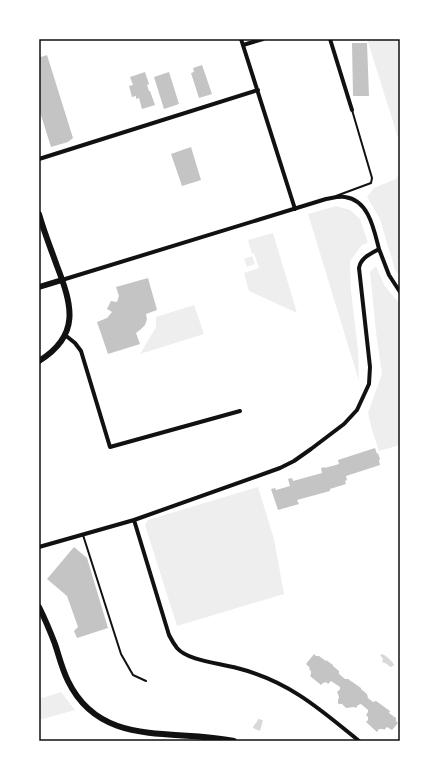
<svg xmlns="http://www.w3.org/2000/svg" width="439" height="780" viewBox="0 0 439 780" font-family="'Crimson Pro',serif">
  <rect width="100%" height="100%" fill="#fff"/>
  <path fill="#eee" d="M367 39H400V144Z
    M400 173V277L395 270 380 219 367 197 374 188 396 179Z
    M336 206 350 210 360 219 368 243 362 245 350 261 351 291 358 350 359 381 308 214Z
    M273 233 297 313 249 291 244 273 259 268 254 253 252 254 248 240Z
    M252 256 255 264 247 267 244 259Z
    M376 266 384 285 400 304V445L379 451 372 430 368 413 382 374 376 332 370 272Z
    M194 305 204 334 140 354 156 327V317Z
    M258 487 274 539 284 594 177 626 145 525 148 520Z
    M61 692 75 710 39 720V699Z"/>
  <path fill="#d9d9d9" d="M382 654C386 655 393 662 394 665L393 666 390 667 387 664 382 662 383 659 380 655Z
    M258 719 263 720 260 731 253 728C254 724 257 723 258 719Z"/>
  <path fill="#c4c4c4" d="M352 43H367L369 96H353Z
    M39 51 41 57 47 55 73 138 68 142 51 147 39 109Z
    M202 65 212 94 199 98 191 73 194 72 193 68Z
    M145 72 149 84 147 85 149 91H150L155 105 142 109 139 98 136 99V96L132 97 129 86 133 85 130 77Z
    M169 72 179 104 164 109 154 77Z
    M191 147 201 180 182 186 171 154Z
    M148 278 157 310 146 314 147 319 145 325 141 329 136 333 140 344 108 354 97 322 107 318 112 312 107 309 111 301 117 302 119 296 116 287Z
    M375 448 377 454 378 453 380 459 379 460 380 465 346 476 347 480 345 481 346 484 330 489V491L297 500 299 504 278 510 271 489 275 488 276 490 290 486 288 479 292 478 293 481 322 473 321 468 325 467V468L339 464 338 460Z
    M74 547 87 558 108 628 77 638 74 631 78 627 67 596 47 579Z
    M314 654 316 656H319L326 661V660L333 665V666L339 671V674L345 679H348L361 688V689L367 694 368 698 373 702 376 701 390 711 389 713 396 718V721L398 723 392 730 387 727 384 730 383 729H379L377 732 366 722 368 720V717L366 715 368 712V710L361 704 358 705 356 708 354 707 346 708 342 704H339L338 703V699L339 698 338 694 337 692 340 689V687L331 681 328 684 326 682 323 683 321 685 310 676 311 674V671L309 669 310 668 306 664Z"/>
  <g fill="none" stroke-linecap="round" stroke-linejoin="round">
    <path stroke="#111" stroke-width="2" d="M336 196 371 183 372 178 352 110
      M83 535 121 654 133 675 146 681"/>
    <path stroke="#111" stroke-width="4" d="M241 39 295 209
      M330 39 352 110
      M243 45 263 39
      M39 159 258 90
      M62 280 326 199C332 198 339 196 345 197 369 200 374 230 379 249
      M65 335 75 343 81 351 110 447 240 411
      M39 547 134 520
      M359 741C319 708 288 681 237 668 220 663 188 661 177 648 174 644 171 639 169 635L134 520 280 468 294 461 311 449 344 424 357 410 369 384 370 367 359 268C361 257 371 254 379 249L389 275 400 292"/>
    <path stroke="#111" stroke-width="6" d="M39 214C44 232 51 249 57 266 72 305 81 335 39 361
      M39 287 62 280
      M39 607C45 619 50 631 55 644 59 656 62 669 68 681 101 749 174 728 234 741"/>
  </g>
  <rect width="439" height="780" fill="none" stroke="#ffffff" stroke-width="80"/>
  <rect x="40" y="40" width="359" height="700" fill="none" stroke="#111" stroke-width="1.5"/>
</svg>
